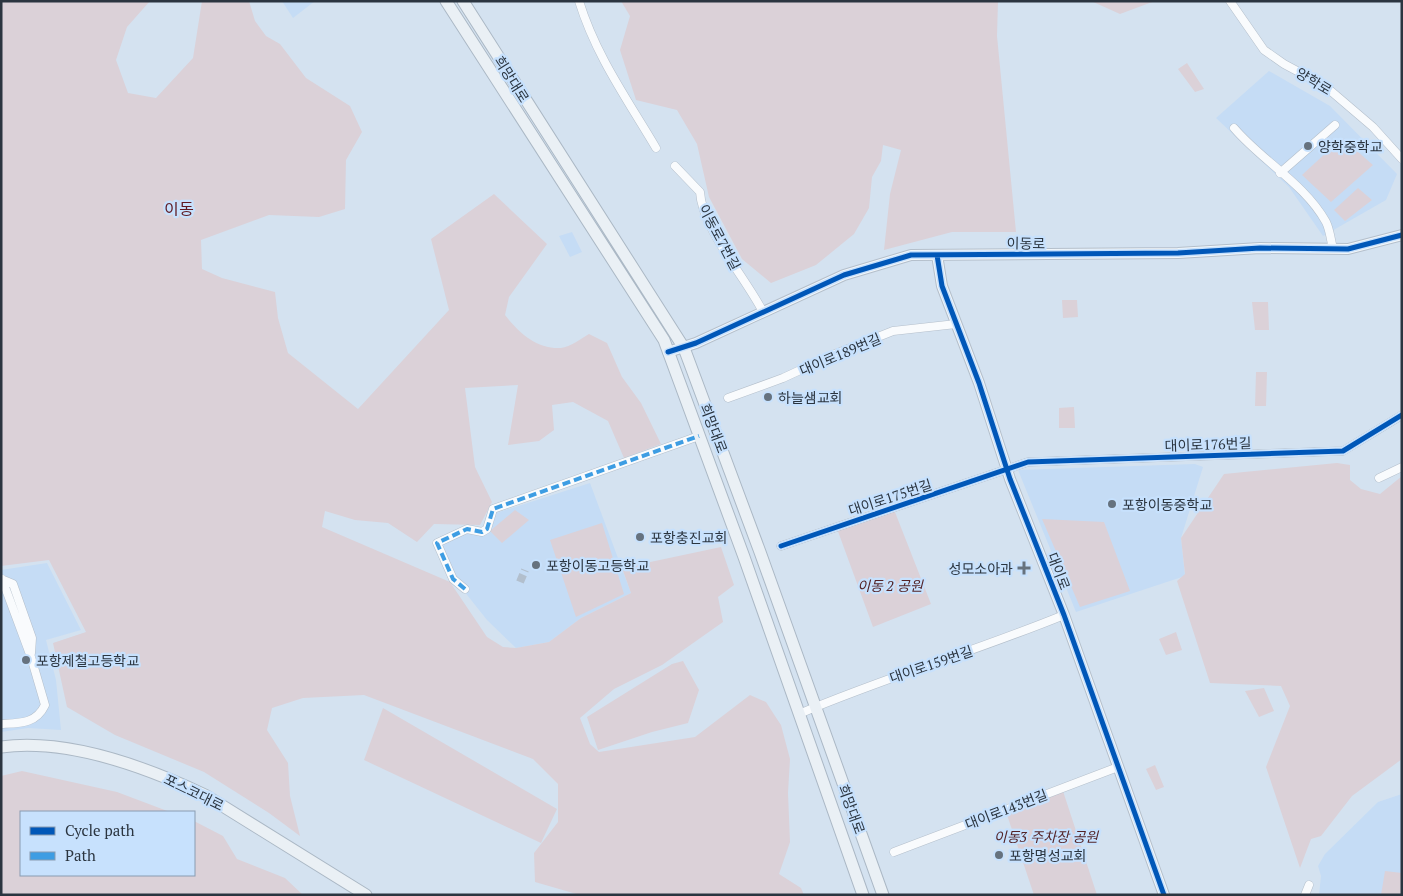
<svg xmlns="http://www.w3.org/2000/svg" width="1403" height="896" viewBox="0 0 1403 896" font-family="'PT Serif','Noto Sans KR',serif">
  <rect width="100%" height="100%" fill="#d4e2f0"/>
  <path fill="#c5dcf5" d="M282 1H315L293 18Z
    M1269 71 1330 106 1397 174 1386 200 1323 236 1289 187 1216 118Z
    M572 232 582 252 570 257 559 236Z
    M1195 464 1203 467 1181 538 1185 576 1076 612 1018 470Z
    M590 483 631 593 581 618 549 642 516 648 487 620 460 586 441 544 468 533 484 536 496 513Z
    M47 563 81 630 46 640 56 680 61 730 28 728 1 732V570Z
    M1402 794V895H1319L1321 876 1318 866 1325 854 1378 802Z"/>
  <path fill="#dbd1d8" d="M1 1H150L127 27 116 60 128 93 156 98 193 58 202 1H249L255 21 266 36 280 44 306 78 350 106 362 132 346 160 345 209 319 217 269 215 201 240 202 269 222 278 275 292 278 318 288 353 358 409 449 310 431 239 494 194 547 244 509 297 505 315C519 333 536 349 561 348 570 347 582 338 589 334L607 343 622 377 641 403 661 444 624 458 608 421 573 402 552 405 554 430 539 441 508 445 518 385 465 388 475 467 492 502 480 525 434 524 417 542 388 523 355 520 325 511 322 527 450 582 487 637 503 647 516 648 549 642 581 618 631 593 622 568 721 547 734 585 718 597 723 622 662 665 614 689 580 718 590 744 599 752 695 737 750 695 766 702 775 716 781 725 790 759 788 793 790 842 779 874 801 888 804 895H580L535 882 534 853 558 822V784L533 759 364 695 303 698 272 708 267 730 288 763 290 796 300 836 269 813 204 772 115 735 67 707 53 643 86 632 49 560 1 566Z
    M621 1H998L997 36 1016 232H952L884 250 890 194 901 150 883 145 881 161 872 177 869 208 854 234 816 265 771 283 742 259 709 197 697 144 677 110 636 100 620 50 630 16Z
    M1091 1H1155L1120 14Z
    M1187 63 1204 89 1195 92 1178 69Z
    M1342 138 1373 165 1331 202 1302 175Z
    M1358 188 1372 200 1345 221 1334 210Z
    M1062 300H1077L1078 317 1063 318Z
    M1252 302H1268L1269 330H1255Z
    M1256 372H1267L1266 406H1255Z
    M1074 407 1075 428H1059V408Z
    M1337 463 1350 465V480L1361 489 1380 494 1402 476V759L1352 796 1321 836 1311 839 1300 868 1266 767 1290 706 1281 686 1210 683 1177 581 1185 574 1181 538 1224 474Z
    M893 507 931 604 873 627 836 526Z
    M515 510 529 520 502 543 490 531Z
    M1042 519 1104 522 1130 591 1080 607Z
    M602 523 624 594 576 617 550 540Z
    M1176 632 1182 650 1166 655 1159 639Z
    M683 661 699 690 688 723 652 732 598 750 587 717 672 664Z
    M1264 688 1274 711 1259 717 1245 691Z
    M383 708 557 809 541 843 364 760Z
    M1155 765 1164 787 1156 790 1146 769Z
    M22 771 117 792 170 812H21V875H194V821L223 836 237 859 285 878 303 895H1V776Z
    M1062 788 1097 895H1034L1005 809Z
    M1385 871 1402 873V895H1381Z"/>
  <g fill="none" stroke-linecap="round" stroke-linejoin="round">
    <path stroke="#b2bfcd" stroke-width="8" stroke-dasharray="8 4" stroke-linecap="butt" d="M520 582 525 570"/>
    <g stroke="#b4bfcb" stroke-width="9">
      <path id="street" d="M579 1C596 56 627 99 656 148
        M1230 1 1264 50 1284 64 1325 86 1373 127 1402 159
        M1234 128C1262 161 1305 184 1326 222 1330 230 1331 241 1333 249
        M675 166 700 192C702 229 746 278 763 312
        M1280 173 1335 125
        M728 398 783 378 835 354 893 331 956 324
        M1379 478 1402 467
        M781 546 1028 462 1343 451 1402 415
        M1 579 13 584 32 638 31 653
        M465 589 453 579 437 543 467 529 482 532 487 529 493 509 699 436
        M799 714C886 677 976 651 1064 615
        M1 724C20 723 36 724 45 705L31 657 2 579
        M894 852 1118 767
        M1305 895 1309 885"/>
    </g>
    <g stroke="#b4bfcb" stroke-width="12">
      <path id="secondary" d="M937 255 942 286 979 383 1010 479 1064 615 1164 895
        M668 352 696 343 844 275 911 255 1178 253 1260 248 1348 249 1402 235"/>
    </g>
    <g stroke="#abb8c5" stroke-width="13">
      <path id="primary" d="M446 1 664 340 744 557 863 895
        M463 1 684 348 760 552 883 895
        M1 747C67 738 146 767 205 795L366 895"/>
    </g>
    <use href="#street" stroke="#f9fbfd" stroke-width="8"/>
    <use href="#secondary" stroke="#f2f6f9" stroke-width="10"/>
    <use href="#primary" stroke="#eaf0f5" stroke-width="11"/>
    <path stroke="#3d9de3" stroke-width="4" stroke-dasharray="8 4" stroke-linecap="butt" d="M465 589 453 579 437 543 467 529 482 532 487 529 493 509 699 436"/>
    <g stroke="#c7e1fd" stroke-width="8">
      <path id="cycleway" d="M937 255 942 286 979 383 1010 479 1064 615 1164 895
        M668 352 696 343 844 275 911 255 1178 253 1260 248 1348 249 1402 235
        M781 546 1028 462 1343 451 1402 415"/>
    </g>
    <use href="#cycleway" stroke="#0057b8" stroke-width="5"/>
  </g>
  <g fill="#66727e" stroke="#c7e1fd" stroke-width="2">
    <circle cx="1308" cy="146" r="5"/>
    <circle cx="768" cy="397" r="5"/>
    <circle cx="1112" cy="504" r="5"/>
    <circle cx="640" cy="537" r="5"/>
    <circle cx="536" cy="565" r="5"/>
    <path d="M1021.5 560.5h5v5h5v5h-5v5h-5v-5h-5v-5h5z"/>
    <circle cx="26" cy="660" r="5"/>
    <circle cx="999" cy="855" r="5"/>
  </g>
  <g text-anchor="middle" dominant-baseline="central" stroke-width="4.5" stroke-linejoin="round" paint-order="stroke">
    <g font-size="14" fill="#2b3540" stroke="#c7e1fd">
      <text transform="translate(512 79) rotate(58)">희망대로</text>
      <text transform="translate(1314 81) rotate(31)">양학로</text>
      <text transform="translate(720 237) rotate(62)">이동로7번길</text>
      <text transform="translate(1026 243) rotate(1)">이동로</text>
      <text transform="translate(840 354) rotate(-23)">대이로189번길</text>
      <text transform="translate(714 428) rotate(69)">희망대로</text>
      <text transform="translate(1208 444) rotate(-2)">대이로176번길</text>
      <text transform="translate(890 497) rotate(-18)">대이로175번길</text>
      <text transform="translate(1059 571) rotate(69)">대이로</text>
      <text transform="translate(931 664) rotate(-19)">대이로159번길</text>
      <text transform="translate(194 792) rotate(26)">포스코대로</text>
      <text transform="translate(852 809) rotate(70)">희망대로</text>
      <text transform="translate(1006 809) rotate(-21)">대이로143번길</text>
    </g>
    <g font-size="14" fill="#2b3540" stroke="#c7e1fd" text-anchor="start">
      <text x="1318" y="146">양학중학교</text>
      <text x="778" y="397">하늘샘교회</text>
      <text x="1122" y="504">포항이동중학교</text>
      <text x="650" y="537">포항충진교회</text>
      <text x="546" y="565">포항이동고등학교</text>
      <text x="1013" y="568" text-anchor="end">성모소아과</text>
      <text x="36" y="660">포항제철고등학교</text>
      <text x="1009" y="855">포항명성교회</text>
    </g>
    <g font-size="14" font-style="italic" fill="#532327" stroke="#c7e1fd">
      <text x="890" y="585">이동 2 공원</text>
      <text x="1046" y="836">이동3 주차장 공원</text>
    </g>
    <g font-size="16" fill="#5f1a23" stroke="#c7e1fd">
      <text x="179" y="209">이동</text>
    </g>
  </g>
  <rect width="1403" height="896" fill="none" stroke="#2b3540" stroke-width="5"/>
  <rect x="20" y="811" width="175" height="65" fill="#c7e1fd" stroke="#899cb1"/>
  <rect x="30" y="827" width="25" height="8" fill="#0057b8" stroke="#899cb1"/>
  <text x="65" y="836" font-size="15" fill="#2b3540">Cycle path</text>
  <rect x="30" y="852" width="25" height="8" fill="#3d9de3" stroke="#899cb1"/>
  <text x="65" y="861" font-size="15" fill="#2b3540">Path</text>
</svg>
